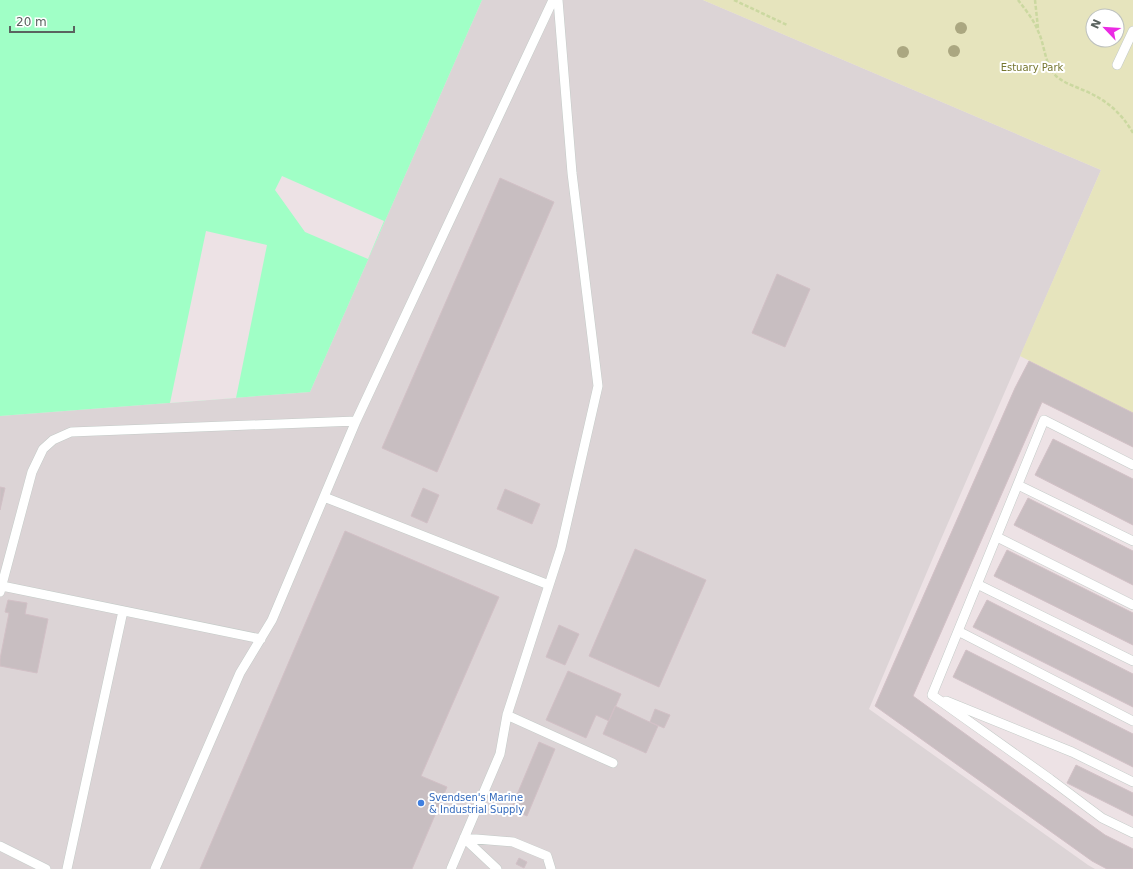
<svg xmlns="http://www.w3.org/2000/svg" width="1133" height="869" viewBox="0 0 1133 869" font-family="'DejaVu Sans',sans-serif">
  <rect width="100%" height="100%" fill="#ede2e5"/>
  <path fill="#dcd4d6" d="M482 0H703L1101 170 935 553 869 709 1088 865 1095 869H0V416L310 392Z"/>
  <path fill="#e6e4bd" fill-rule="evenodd" d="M703 0H1133V413L1020 356 1101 170ZM1093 16H1117V40H1093Z"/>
  <path fill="#a0ffc6" d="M0 0H482L310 392 0 416Z"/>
  <path fill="#ede2e5" d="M282 176 384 221 368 259 305 232 275 190Z
    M206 231 267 245 236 398 170 403Z"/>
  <path fill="#c8bec1" stroke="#d2c0c6" d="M500 178 554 202 437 472 382 448Z
    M777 274 810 289 785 347 752 333Z
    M1029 361 1133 413V447L1042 402 913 696 1105 835 1133 849V869H1107L1092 861 875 706 1015 388Z
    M1053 439 1133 479V525L1035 475Z
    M0 487 5 488 0 510Z
    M423 488 439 495 427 523 411 516Z
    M505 489 540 504 532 524 497 509Z
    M1028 498 1133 551V585L1014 525Z
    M345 531 499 597 421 776 447 787 412 869H200Z
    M635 549 706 580 659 687 589 656Z
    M1007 550 1133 613V645L994 576Z
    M8 600 27 603 25 614 48 619 37 673 0 666V659L9 613 5 612Z
    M987 600 1133 674V707L973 627Z
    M559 625 579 634 565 665 546 657Z
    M966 650 1133 734V767L953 677Z
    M568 671 621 694 609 721 596 715 586 738 546 720Z
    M615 706 658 726 646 753 603 734Z
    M655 709 670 715 664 728 650 722Z
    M539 742 555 749 527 816 511 809Z
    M1076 765 1133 793V816L1067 783Z
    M519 858 527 862 524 868 516 864Z"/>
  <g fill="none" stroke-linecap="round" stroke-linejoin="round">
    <g stroke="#c4cbc8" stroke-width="10">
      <path id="service" d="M1117 65 1133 31
        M356 421 553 0
        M1018 485 1133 541
        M324 497 549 585
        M997 537 1133 605
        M977 584 1133 661
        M2 586 261 639
        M0 592 32 472 43 449 53 440 71 432 356 421 272 620 240 673 155 869
        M958 631 1133 721
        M932 695 1044 420 1133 465
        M932 695 1050 779 1102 818 1133 833
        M946 701 1072 752 1133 782
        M507 715 613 763
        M464 838 513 842 547 856 551 869
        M464 838 497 869
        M0 846 46 869
        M67 869 123 611
        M451 869 500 754 507 715 561 548 598 386 572 173 558 0"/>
    </g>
    <path stroke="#cbd8a0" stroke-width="2.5" stroke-dasharray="4 2" stroke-linecap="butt" d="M734 0 787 25
      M1018 0C1025 9 1034 20 1038 31 1045 45 1044 63 1056 76 1064 83 1074 86 1083 90 1105 99 1121 112 1133 133
      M1035 0 1038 28"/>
    <use href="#service" stroke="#fff" stroke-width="9"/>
  </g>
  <g fill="#aba781">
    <circle cx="961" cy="28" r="6"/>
    <circle cx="954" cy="51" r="6"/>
    <circle cx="903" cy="52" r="6"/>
  </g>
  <circle fill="#3f7fe0" stroke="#fff" stroke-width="1.5" cx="421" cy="803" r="4"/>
  <g text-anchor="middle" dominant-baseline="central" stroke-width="4" stroke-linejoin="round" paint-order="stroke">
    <g font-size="10" fill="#75762f" stroke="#fff">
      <text x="1032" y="67">Estuary Park</text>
    </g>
    <g font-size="10" fill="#366cbe" stroke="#fff" text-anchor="start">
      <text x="429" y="797">Svendsen's Marine<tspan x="429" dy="12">&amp; Industrial Supply</tspan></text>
    </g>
  </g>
  <g transform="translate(1105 28) rotate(295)"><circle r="19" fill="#ffffff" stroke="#bdc1bf"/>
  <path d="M0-3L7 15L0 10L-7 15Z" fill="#eb2ae3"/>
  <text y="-6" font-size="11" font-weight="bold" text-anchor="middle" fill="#5a635f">N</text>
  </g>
  <path d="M10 26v6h64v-6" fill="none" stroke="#5a635f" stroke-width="2"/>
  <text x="16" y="26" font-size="12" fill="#5a635f" stroke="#ffffff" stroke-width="3" paint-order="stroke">20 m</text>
</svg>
